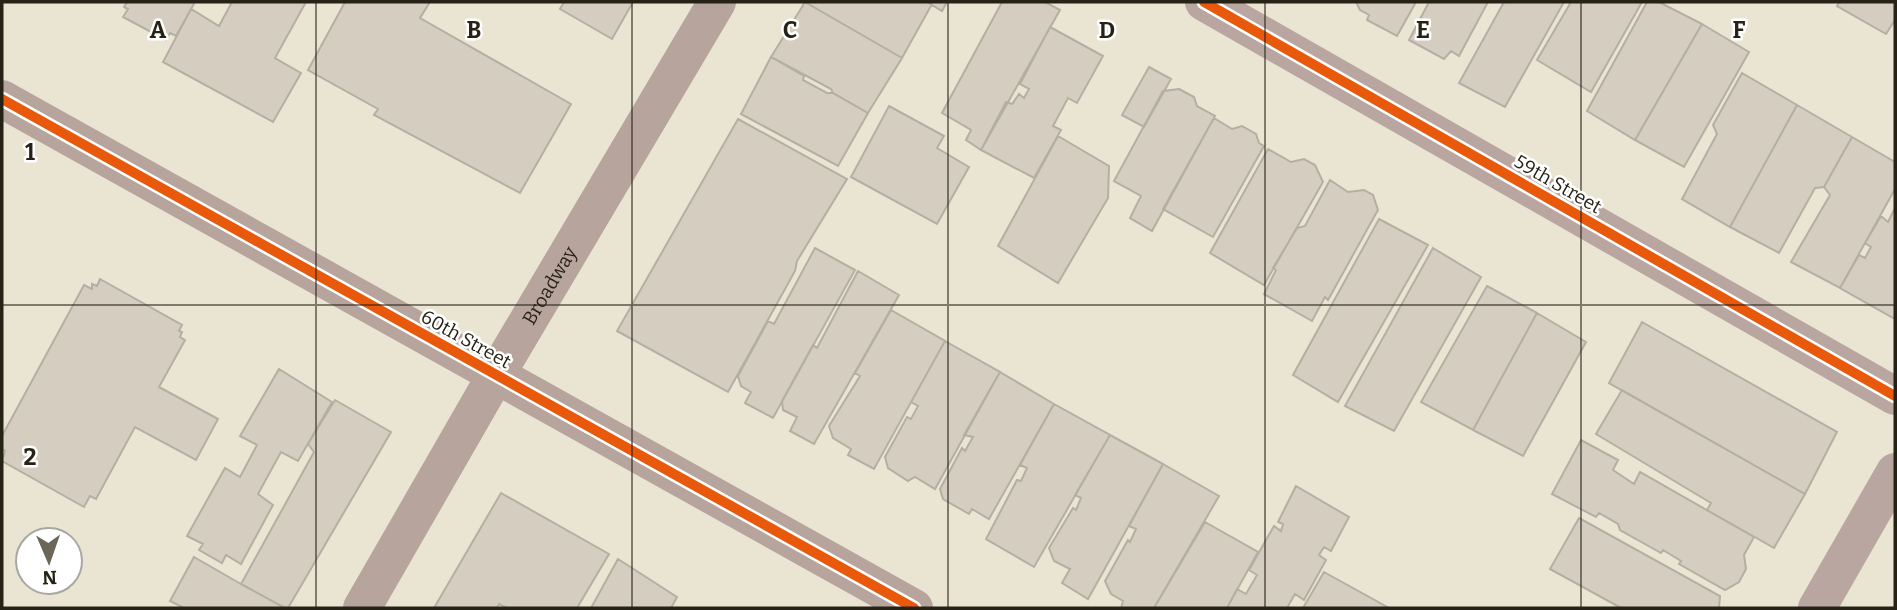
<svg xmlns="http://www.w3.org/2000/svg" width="1897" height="610" viewBox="0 0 1897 610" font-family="Bitter,serif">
  <rect width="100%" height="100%" fill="#eae5d3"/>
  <path fill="#d4cdc0" stroke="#b5afa3" stroke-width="2" d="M127 2H195L176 36 170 33 166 40 123 17 128 9 124 7Z
    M232 2H306L275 58 301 73 273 122 163 62 191 9 219 26Z
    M345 2H430L420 18 571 104 520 193 374 115 378 109 308 70Z
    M564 2H633L612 39 560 9Z
    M805 2 902 58 868 113 833 93 831 89 771 57Z
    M805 2H927L932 4 902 58Z
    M927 2H947L942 11Z
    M1002 2H1045L1060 10 981 150 966 140 971 130 942 113Z
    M1356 2H1416L1397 36 1367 20 1369 15 1360 10Z
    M1429 2H1488L1459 56 1451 51 1444 59 1409 40Z
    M1504 2H1564L1505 107 1459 83Z
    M1571 2H1642L1591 92 1537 60Z
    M1647 2H1659L1702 24 1635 140 1587 111Z
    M1839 2H1895V20L1886 34 1837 6Z
    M1702 24 1749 52 1684 167 1635 140Z
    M1050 27 1103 56 1077 103 1068 98 1053 126 1061 130 1034 178 981 150 1006 102 1012 104 1019 94 1024 98 1029 89 1020 84Z
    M771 57 804 76 803 80 827 93H833L868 113 838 166 741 114Z
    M1149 67 1171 79 1144 127 1122 115Z
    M1742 73 1797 105 1730 227 1682 199 1717 134 1713 125Z
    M1179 89 1194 97 1197 106 1215 116 1152 231 1130 218 1141 196 1114 181 1163 91Z
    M1797 105 1852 137 1824 187 1815 188 1779 253 1730 227Z
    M889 106 944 136 937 148 969 167 937 224 851 177Z
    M1214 118 1232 129 1242 126 1256 134 1259 143 1264 146 1213 237 1163 209Z
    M738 119 847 179 797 261 795 271 728 392 617 331Z
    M1058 136 1109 166 1108 198 1058 283 998 246Z
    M1852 137 1895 162V189L1840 288 1791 262 1830 195 1824 187Z
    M1268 149 1291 162 1304 159 1315 165 1323 182 1264 285 1210 253Z
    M1330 180 1348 192 1364 190 1373 195 1378 210 1328 300 1325 297 1312 321 1264 294 1276 270 1273 268 1297 228 1305 226Z
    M1895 208V319L1840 288 1859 255 1865 258 1871 247 1865 243 1881 216 1888 222Z
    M1379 219 1428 245 1338 402 1293 375Z
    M815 248 855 270 773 418 745 403 751 392 741 386 738 376 768 321 774 324Z
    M1433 248 1481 277 1394 431 1345 406Z
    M858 271 899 295 814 444 790 431 797 417 783 410 782 401 813 345 817 348Z
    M100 279 182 325 179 331 182 332 180 337 185 340 159 387 218 419 196 460 135 427 96 499 90 496 84 507 2 461 5 451 2 449V436L84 285 92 289V284L97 286Z
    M1487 286 1537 313 1473 430 1421 402Z
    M891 310 945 341 874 469 848 455 851 449 833 438 829 426 860 376 855 373Z
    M1537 313 1586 342 1523 456 1473 430Z
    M1642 322 1837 432 1805 494 1609 383Z
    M945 341 1000 372 935 489 915 477 908 481 888 468 885 457 907 417 911 419 918 406 911 402Z
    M279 369 332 402 298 461 281 452 258 494 273 505 241 564 226 555 222 563 199 550 203 544 187 536 225 468 240 477 257 445 240 436Z
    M1000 372 1054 404 989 519 972 509 969 514 943 499 940 489 962 448 965 451 973 437 964 435Z
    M1622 390 1805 494 1774 548 1707 510 1711 503 1596 434Z
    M335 400 391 432 288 608H285L241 584 314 452 308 444Z
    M1054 404 1110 435 1034 567 986 539 1017 480 1021 481 1027 468 1020 465Z
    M1110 435 1163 464 1088 599 1062 583 1070 569 1054 561 1049 548 1073 508 1076 510 1081 498 1075 495Z
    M1581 440 1618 460 1613 470 1634 484 1640 472 1754 537 1744 555 1746 569 1739 582 1725 590 1679 564 1681 561 1663 550 1661 553 1620 530 1618 524 1599 513 1596 517 1552 494Z
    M1163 464 1219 496 1154 608H1121L1123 601 1111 594 1105 581 1128 540 1130 542 1136 529 1129 526Z
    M1296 486 1349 517 1331 551 1324 547 1319 555 1326 560 1304 600 1295 594 1287 608H1227L1237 589 1246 594 1257 575 1249 570 1274 526 1281 531 1283 524 1278 522Z
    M501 493 609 554 577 608H507L499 604 497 608H434Z
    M1579 518 1720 596 1719 608H1621L1550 569Z
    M1205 522 1258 552 1227 608H1154Z
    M194 557 241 584 285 608H184L170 601Z
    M618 559 677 597 671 608H591Z
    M1324 572 1389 608H1303Z"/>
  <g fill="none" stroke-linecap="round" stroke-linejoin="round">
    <path stroke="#baa6a1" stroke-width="38" d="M1204 2 1895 396
      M1817 608 1895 472"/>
    <g stroke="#b7a49d" stroke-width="38">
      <path d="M2 99 914 608"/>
      <path id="s1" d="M362 608 496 375 717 2"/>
    </g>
    <g stroke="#fff" stroke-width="15">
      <path id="cycleway" d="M1204 2 1895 396
        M2 99 914 608"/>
    </g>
    <use href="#cycleway" stroke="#e8590c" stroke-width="10"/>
  </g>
  <path fill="none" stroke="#262216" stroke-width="2" stroke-opacity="0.55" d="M316 2V608M632 2V608M948 2V608M1265 2V608M1581 2V608M2 305H1895"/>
  <g text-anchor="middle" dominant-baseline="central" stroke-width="5" stroke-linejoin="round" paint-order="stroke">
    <g font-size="19" fill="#262216" stroke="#fff">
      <text transform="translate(1558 184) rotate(30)">59th Street</text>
      <text stroke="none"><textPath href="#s1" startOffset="373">Broadway</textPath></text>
      <text transform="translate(466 339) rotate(29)">60th Street</text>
    </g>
  </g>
  <g font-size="23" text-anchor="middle" font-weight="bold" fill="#262216" stroke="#fff" stroke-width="5" stroke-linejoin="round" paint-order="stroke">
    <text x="158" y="38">A</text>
    <text x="474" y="38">B</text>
    <text x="790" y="38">C</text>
    <text x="1107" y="38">D</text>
    <text x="1423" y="38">E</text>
    <text x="1739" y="38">F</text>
    <text x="30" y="160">1</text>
    <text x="30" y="465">2</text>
  </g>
  <rect width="1897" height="610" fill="none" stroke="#262216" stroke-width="7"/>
  <g transform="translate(49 561) rotate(178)"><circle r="33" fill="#ffffff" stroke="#a8a7a2" stroke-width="2"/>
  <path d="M0-5L12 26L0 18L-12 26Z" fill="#6b6658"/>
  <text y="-10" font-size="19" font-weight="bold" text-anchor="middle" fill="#262216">N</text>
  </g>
</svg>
